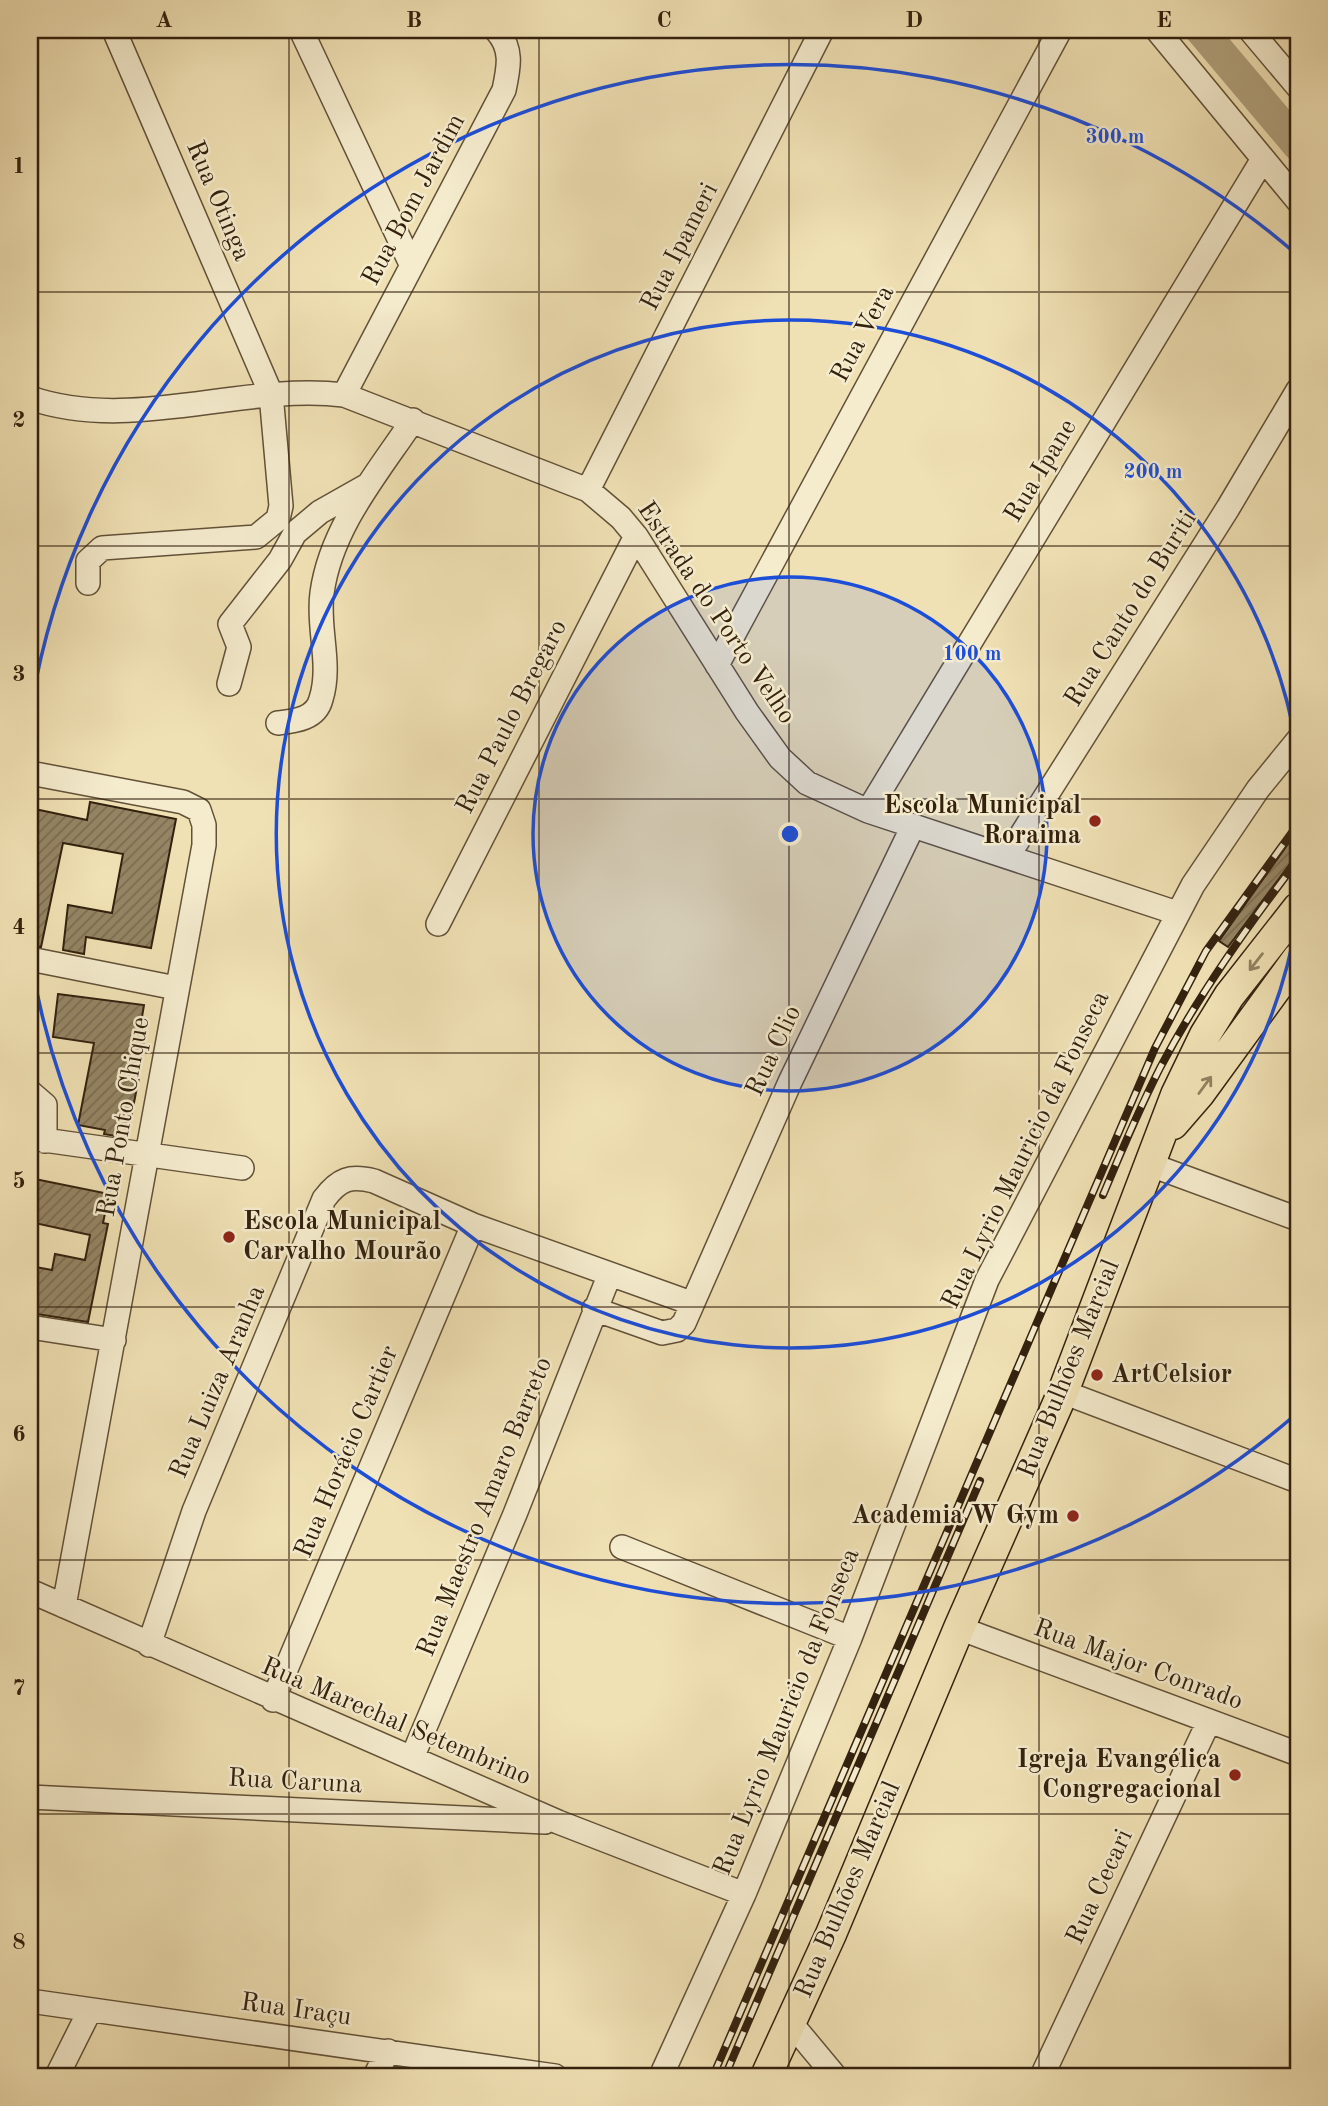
<svg xmlns="http://www.w3.org/2000/svg" width="1328" height="2106" viewBox="0 0 1328 2106" font-family="'Old Standard TT',serif">
  <defs>
    <pattern id="building-hatch" width="6" height="6" patternUnits="userSpaceOnUse" patternTransform="scale(1.75)"><rect width="6" height="6" fill="#958564"/><path d="M-1 1l2-2M0 6l6-6M5 7l2-2" fill="none" stroke="#7a6c51"/></pattern>
  </defs>
  <rect width="100%" height="100%" fill="#f0e1b4"/>
  <filter id="stains"><feTurbulence type="fractalNoise" baseFrequency=".00286" numOctaves="4"/><feColorMatrix values="0 0 0 0 .2 0 0 0 0 .09 0 0 0 0 .02 0 0 0 .5 -.17"/></filter>
  <radialGradient id="worn" r=".72"><stop offset=".6" stop-color="#630" stop-opacity="0"/><stop offset="1" stop-color="#630" stop-opacity=".3"/></radialGradient>
  <g fill="none" stroke-linecap="round" stroke-linejoin="round">
    <path stroke="#b0a07c" stroke-width="32" d="M1201 30 1298 145"/>
  </g>
  <path fill="url(#building-hatch)" stroke="#33210e" stroke-width="2" d="M90 802 176 819 151 948 86 937 84 954 63 950 68 905 112 913 123 854 63 843 41 947 30 945V808L87 820Z
    M1298 830V853L1228 947 1219 941Z
    M58 994 144 1005 140 1029 145 1030 140 1072 127 1138 104 1134 105 1130 78 1125 94 1043 53 1037Z
    M30 1178 109 1194 103 1223 108 1224 88 1322 30 1313V1266L52 1270 55 1254 85 1260 90 1235 30 1222Z"/>
  <g fill="none" stroke-linecap="round" stroke-linejoin="round">
    <g stroke="#625138" stroke-width="26">
      <path id="minor" d="M301 30 411 264
        M1157 30 1298 201
        M1250 30 1298 87
        M344 395 504 90C509 67 513 48 496 30
        M30 398C132 433 240 383 344 395L588 490 621 518 636 536 747 712 780 758 807 783 868 811 1177 913
        M588 490 822 30
        M88 583V561L102 548 256 537 278 519 281 506 271 394 114 30
        M717 665 1060 30
        M229 684 239 647 230 624 280 560 295 533 320 512 366 486
        M278 723C295 721 316 719 321 699 332 664 317 628 322 593 331 527 377 474 413 420
        M30 773 183 802 199 810 204 825V845L64 1606
        M868 811 1263 159
        M1008 856 1228 508 1298 390
        M438 924 636 536
        M30 959 176 988
        M30 1092 45 1105V1141
        M30 1138 242 1168
        M1151 1165 1298 1219
        M594 1309 662 1333 677 1330 684 1323 790 1082 913 826
        M30 1327 114 1340
        M1063 1392 1298 1481
        M622 1547 850 1638
        M30 1591 558 1822 744 1894
        M959 1628 1298 1754
        M149 1645 194 1511 324 1199C339 1179 350 1175 374 1181L473 1225 691 1303
        M273 1700 473 1225
        M412 1758 515 1514 609 1276
        M30 1797 545 1822
        M30 2001 555 2076
        M790 2022 835 2076
        M57 2076 90 2010
        M375 2076 388 2051
        M661 2076 744 1894 850 1638 987 1280 1193 885 1258 789 1298 740
        M1042 2076 1209 1721"/>
    </g>
    <g stroke="#33210e" stroke-width="33">
      <path id="major" d="M1173 1124 1199 1094 1298 958
        M766 2076 831 1934 959 1628 1063 1392 1176 1095 1205 1035 1229 996 1298 908"/>
    </g>
    <use href="#minor" stroke="#f5ecce" stroke-width="23"/>
    <use href="#major" stroke="#f0e1b4" stroke-width="30"/>
    <g stroke="#33210e" stroke-width="8">
      <path id="rail" d="M1103 1195C1121 1152 1139 1109 1160 1068 1199 994 1247 927 1298 860
        M713 2076 1155 1048 1206 951 1298 824
        M725 2076 980 1481"/>
    </g>
    <use href="#rail" stroke="#f5ecce" stroke-width="5" stroke-dasharray="16" stroke-linecap="butt"/>
  </g>
  <defs><path id="oneway-shaft" d="M-6 0H5M1.5-3L5.5 0L1.5 3" fill="none" stroke-width="1.6" stroke-linecap="round" stroke-linejoin="round" transform="scale(1.75)"/></defs>
  <g stroke="#928161">
    <use href="#oneway-shaft" transform="translate(1256 962) rotate(128)"/>
    <use href="#oneway-shaft" transform="translate(1205 1085) rotate(-54)"/>
  </g>
  <path fill="none" stroke="#33210e" stroke-width="2" stroke-opacity="0.55" d="M289 30V2076M539 30V2076M789 30V2076M1039 30V2076M30 292H1298M30 546H1298M30 799H1298M30 1053H1298M30 1307H1298M30 1560H1298M30 1814H1298"/>
  <circle cx="790" cy="834" r="257" fill="#1d4ed8" fill-opacity=".12"/>
  <g fill="none" stroke="#1d4ed8" stroke-width="3.5">
    <circle cx="790" cy="834" r="257"/>
    <path d="M1298 914A514 514 0 1 1 1298 754"/>
    <path d="M1295 1415A770 770 0 0 1 31 961M31 707A770 770 0 0 1 1295 253"/>
  </g>
  <g fill="#8f2418" stroke="#f5ecce" stroke-width="2.5">
    <circle cx="1095" cy="821" r="7"/>
    <circle cx="229" cy="1237" r="7"/>
    <circle cx="1097" cy="1375" r="7"/>
    <circle cx="1073" cy="1516" r="7"/>
    <circle cx="1235" cy="1775" r="7"/>
  </g>
  <g text-anchor="middle" dominant-baseline="central" stroke-width="5" stroke-linejoin="round" paint-order="stroke">
    <g font-size="26" fill="#33210e" stroke="#f5ecce">
      <text transform="translate(414 200) rotate(-62)">Rua Bom Jardim</text>
      <text transform="translate(218 201) rotate(67)">Rua Otinga</text>
      <text transform="translate(680 247) rotate(-63)">Rua Ipameri</text>
      <text transform="translate(863 334) rotate(-62)">Rua Vera</text>
      <text transform="translate(1041 471) rotate(-59)">Rua Ipane</text>
      <text transform="translate(1131 609) rotate(-58)">Rua Canto do Buriti</text>
      <text transform="translate(716 613) rotate(56)">Estrada do Porto Velho</text>
      <text transform="translate(512 717) rotate(-63)">Rua Paulo Bregaro</text>
      <text transform="translate(774 1051) rotate(-65)">Rua Clio</text>
      <text transform="translate(124 1117) rotate(-80)">Rua Ponto Chique</text>
      <text transform="translate(1026 1150) rotate(-64)">Rua Lyrio Mauricio da Fonseca</text>
      <text transform="translate(1069 1369) rotate(-68)">Rua Bulhões Marcial</text>
      <text transform="translate(218 1382) rotate(-67)">Rua Luiza Aranha</text>
      <text transform="translate(347 1452) rotate(-67)">Rua Horácio Cartier</text>
      <text transform="translate(485 1507) rotate(-68)">Rua Maestro Amaro Barreto</text>
      <text transform="translate(1138 1665) rotate(20)">Rua Major Conrado</text>
      <text transform="translate(787 1712) rotate(-68)">Rua Lyrio Mauricio da Fonseca</text>
      <text transform="translate(396 1722) rotate(23)">Rua Marechal Setembrino</text>
      <text transform="translate(295 1782) rotate(3)">Rua Caruna</text>
      <text transform="translate(1100 1887) rotate(-65)">Rua Cecari</text>
      <text transform="translate(848 1890) rotate(-67)">Rua Bulhões Marcial</text>
      <text transform="translate(296 2010) rotate(8)">Rua Iraçu</text>
    </g>
    <g font-size="26" font-weight="bold" fill="#33210e" stroke="#f5ecce" text-anchor="end">
      <text x="1081" y="806">Escola Municipal<tspan x="1081" dy="30">Roraima</tspan></text>
      <text x="243" y="1222" text-anchor="start">Escola Municipal<tspan x="243" dy="30">Carvalho Mourão</tspan></text>
      <text x="1111" y="1375" text-anchor="start">ArtCelsior</text>
      <text x="1059" y="1516">Academia W Gym</text>
      <text x="1221" y="1760">Igreja Evangélica<tspan x="1221" dy="30">Congregacional</tspan></text>
    </g>
  </g>
  <circle cx="790" cy="834" r="10" fill="#1d4ed8" stroke="#f5ecce" stroke-width="3.5"/>
  <g font-size="21" text-anchor="middle" font-weight="bold" fill="#1d4ed8" stroke="#f5ecce" stroke-width="5" stroke-linejoin="round" paint-order="stroke">
    <text x="1115" y="143">300 m</text>
    <text x="1153" y="478">200 m</text>
    <text x="972" y="660">100 m</text>
  </g>
  <rect width="1328" height="2106" fill="none" stroke="#f0e1b4" stroke-width="77"/>
  <rect x="38" y="38" width="1252" height="2030" fill="none" stroke="#33210e" stroke-width="2.5"/>
  <g font-size="23" text-anchor="middle" font-weight="bold" fill="#33210e">
    <text x="164" y="27">A</text>
    <text x="414" y="27">B</text>
    <text x="664" y="27">C</text>
    <text x="914" y="27">D</text>
    <text x="1164" y="27">E</text>
    <text x="19" y="173">1</text>
    <text x="19" y="427">2</text>
    <text x="19" y="681">3</text>
    <text x="19" y="934">4</text>
    <text x="19" y="1188">5</text>
    <text x="19" y="1441">6</text>
    <text x="19" y="1695">7</text>
    <text x="19" y="1949">8</text>
  </g>
  <rect width="100%" height="100%" filter="url(#stains)"/>
  <rect width="100%" height="100%" fill="url(#worn)"/>
</svg>
